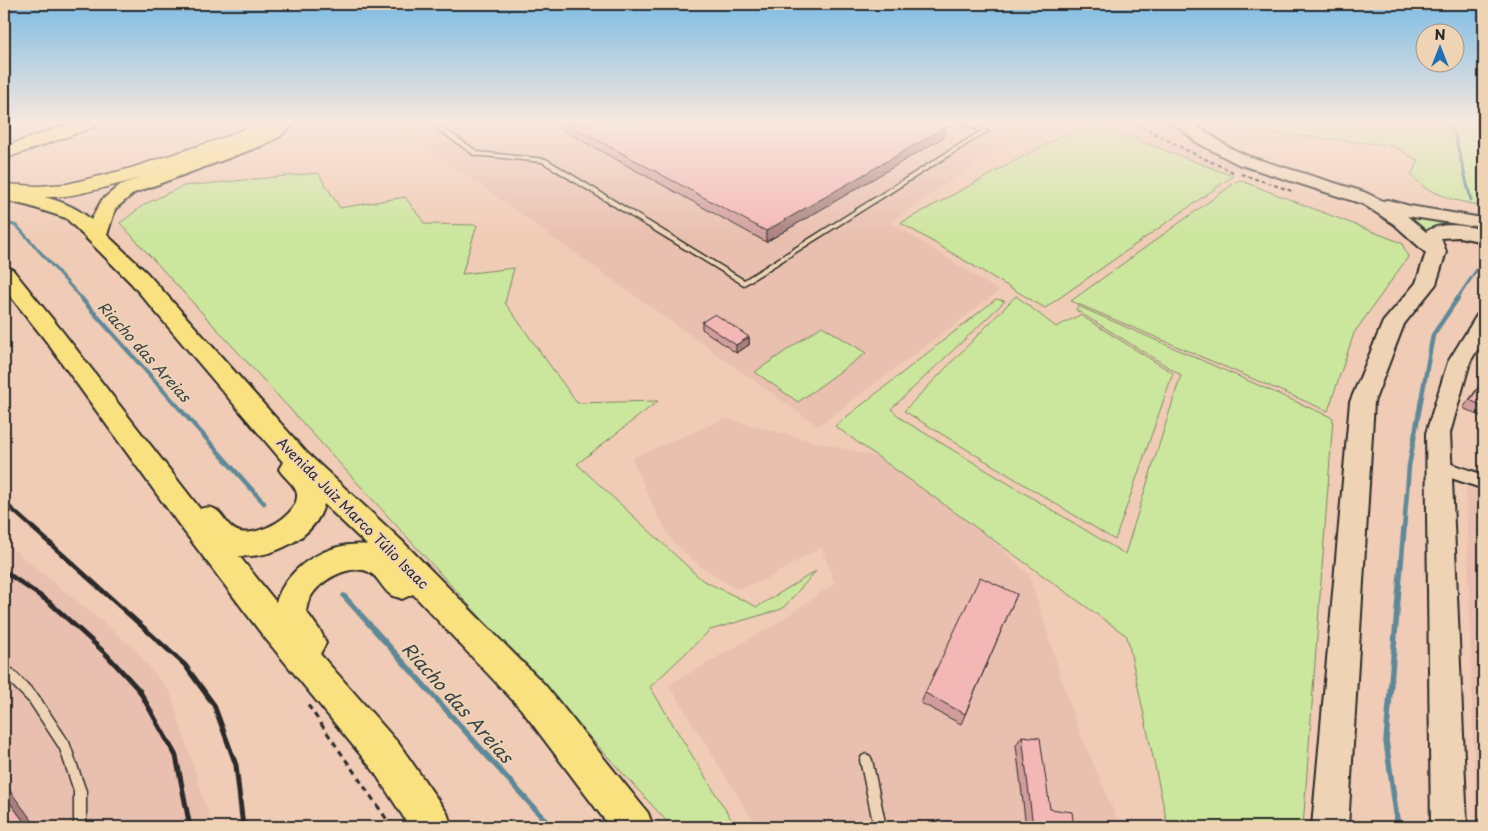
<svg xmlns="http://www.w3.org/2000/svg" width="1488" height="831" viewBox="0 0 1488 831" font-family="'Playpen Sans',sans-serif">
  <rect width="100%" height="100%" fill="#f0cbb5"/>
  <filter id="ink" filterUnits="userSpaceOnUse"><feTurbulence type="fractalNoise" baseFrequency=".02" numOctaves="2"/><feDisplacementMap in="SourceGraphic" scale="10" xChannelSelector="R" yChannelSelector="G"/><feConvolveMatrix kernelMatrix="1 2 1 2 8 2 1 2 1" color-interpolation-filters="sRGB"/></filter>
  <g filter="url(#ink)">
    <path fill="#e9bfaf" d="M393 123H1035L890 222 999 291 818 426Z
      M1105 123H1175L1219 156 1248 170 1203 168Z
      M725 419 916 467 1029 575 1073 716 1120 827H757L669 685 779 622 835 583 821 547 763 581 735 589 702 567 673 542 655 510 632 458Z
      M1466 487 1484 494V827H1476Z
      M4 542 131 646 170 692 212 827H4Z"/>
    <path fill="#cbe69d" stroke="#7b8864" d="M1085 123H1092L1233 176 1045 308 901 223Z
      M1209 123H1474L1484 134V207L1451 199 1425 188 1411 175 1419 161 1394 146 1210 126Z
      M318 173 340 208 405 197 425 224 477 225 462 274 514 268 505 303 577 403 658 401 577 464 702 580 757 607 816 571 782 609 710 630 650 687 736 827H672L120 223 145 204 183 186Z
      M1239 180 1402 243 1408 257 1354 333 1328 411 1071 301Z
      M1382 206 1463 224 1484 226V234L1468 229 1427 233Z
      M1016 296 1056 327 1080 315 1173 373 1115 540 904 411Z
      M996 299 1005 301 891 409 903 420 1125 554 1181 375 1076 310 1078 306 1333 418 1303 827H1168L1127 636 835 426Z
      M822 326 866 353 798 402 755 372Z"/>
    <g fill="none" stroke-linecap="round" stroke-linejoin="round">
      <path stroke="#5e8998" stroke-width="3" d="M1444 123 1454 132 1471 200
        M4 222 17 226 82 299
        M1457 299 1484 259"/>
      <path stroke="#5e8998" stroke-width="4.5" d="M81 298 264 503
        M1404 529 1409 466 1433 335 1458 298"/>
      <path stroke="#5e8998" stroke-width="5.5" d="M344 596 551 827
        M1398 827 1386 741 1404 528"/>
      <g stroke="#2b2b2b" stroke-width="3">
        <path id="lane" d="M429 123H436L478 152 546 159 744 280 981 131 962 123H970L988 131 744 285 542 162 474 155Z
          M1168 123H1176L1190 129 1185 130Z
          M4 664 8 665 38 695 69 742 86 791V827H74V791L60 749 30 703 4 677Z
          M866 754 870 756 872 760 886 827H874L860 760 862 756Z"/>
      </g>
      <g stroke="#2b2b2b" stroke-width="4">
        <path id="street" d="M1439 460 1484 475V489L1433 472 1430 467 1433 462Z"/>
      </g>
      <g stroke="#2b2b2b" stroke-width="4">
        <path id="secondary" d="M1175 123H1193L1228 147 1250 157 1364 192 1383 201 1388 200 1410 206 1476 217 1479 221 1476 225 1470 226 1407 216 1426 232C1440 221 1468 226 1484 230V242L1459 237 1441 238 1446 252 1436 284 1404 324 1374 402 1348 827H1312L1350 402 1383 322 1416 283 1426 253 1394 224 1363 204 1238 164 1196 142Z
          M1484 313V338L1470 362 1450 433 1467 827H1431L1426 433 1448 362 1477 315Z"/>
      </g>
      <g stroke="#2b2b2b" stroke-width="4">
        <path id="primary" d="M275 123H295L279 137 261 146 134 193 115 209 107 235 147 273 307 453 401 540 545 685 648 813 653 827H610L521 709 413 594 402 599C399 597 394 597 391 595 382 589 379 577 369 572 349 563 318 581 309 600 307 603 307 608 306 611L321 632 326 643 320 654 399 744 447 813 452 827H410L373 770 261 633 177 522 46 341 4 288V267L12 269 62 331 200 509C223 501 222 527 240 532 259 536 299 516 297 494 296 485 283 477 279 469L283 462 131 283 66 218 29 206 4 200V188C32 194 69 199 91 220L102 200 120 185 249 138ZM324 504 367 545C329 541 288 565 276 602L239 556C271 559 316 538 324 504Z"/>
      </g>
      <g stroke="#2b2b2b" stroke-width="3">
        <path id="highway" d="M71 123H97L94 127 4 159V147Z
          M256 123H277C262 145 97 193 65 196 44 198 24 197 4 196V184L38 186 67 184 128 169 226 137Z"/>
      </g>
      <path stroke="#2b2b2b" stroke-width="2" stroke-dasharray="4 3" stroke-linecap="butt" d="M1136 123 1182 148 1233 172
        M1241 174 1292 191"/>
      <path stroke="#2b2b2b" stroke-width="3" stroke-dasharray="6 5" stroke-linecap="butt" d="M308 705 392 827"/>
      <use href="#lane" fill="#eed4b5" fill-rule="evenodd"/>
      <use href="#street" fill="#eed4b5" fill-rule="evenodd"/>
      <use href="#secondary" fill="#eed4b5" fill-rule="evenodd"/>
      <use href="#primary" fill="#fae180" fill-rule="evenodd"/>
      <use href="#highway" fill="#fae180" fill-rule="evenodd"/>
      <path stroke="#2b2b2b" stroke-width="4" d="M4 502 34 529"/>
      <path stroke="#2b2b2b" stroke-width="5" d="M33 528 185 665 214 705 236 765 243 827
        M4 571 49 602 105 653 139 690 176 756 190 827"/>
    </g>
    <path fill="#d19d9c" stroke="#2b2b2b" d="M550 123H936L946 127 944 137 766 242Z
      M702 322 749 337V345L736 353 702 329Z
      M1484 379V418L1463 408Z
      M1017 594 961 724 921 703 925 693Z
      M1022 736 1050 809 1074 827H1026L1016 745Z"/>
    <path fill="#aa807f" stroke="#2b2b2b" d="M946 127 944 137 766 242V231Z
      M749 337V345L736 353V345Z
      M4 783 37 827H28L4 795Z"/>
    <path fill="#f3b7b5" stroke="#2b2b2b" d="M566 123H936L946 127 766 231Z
      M715 314 749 337 736 345 702 322Z
      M1484 380V407L1470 400Z
      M980 577 1017 594 965 714 925 693Z
      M1022 736 1040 738 1050 809 1072 812 1074 827H1033Z
      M4 795 28 827H4Z"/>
  </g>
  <linearGradient id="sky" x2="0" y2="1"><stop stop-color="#7ebce5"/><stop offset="0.51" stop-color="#f8e8de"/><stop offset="1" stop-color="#f8e8de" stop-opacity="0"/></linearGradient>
  <rect width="1488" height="239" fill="url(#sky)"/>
  <g text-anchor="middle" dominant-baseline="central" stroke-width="4" stroke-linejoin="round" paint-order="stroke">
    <g font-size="14" fill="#2b2b2b" stroke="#eed4b5">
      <text transform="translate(353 513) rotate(45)">Avenida Juiz Marco Túlio Isaac</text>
    </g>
    <g font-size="15" font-style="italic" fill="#384246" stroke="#eed4b5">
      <text transform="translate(145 351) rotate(48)">Riacho das Areias</text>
    </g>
    <g font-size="18" font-style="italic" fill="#384246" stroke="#eed4b5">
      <text transform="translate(458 702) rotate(48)">Riacho das Areias</text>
    </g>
  </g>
  <rect width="1488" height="831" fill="none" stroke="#eed4b5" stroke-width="20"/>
  <rect x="10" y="10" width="1468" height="811" fill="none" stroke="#2b2b2b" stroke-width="2" filter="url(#ink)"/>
  <g transform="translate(1440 48)"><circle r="24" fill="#eed4b5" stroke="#a0907e"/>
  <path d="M0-4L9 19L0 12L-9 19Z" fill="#1f6fb2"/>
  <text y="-8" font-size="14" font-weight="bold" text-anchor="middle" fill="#2b2b2b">N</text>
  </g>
</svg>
